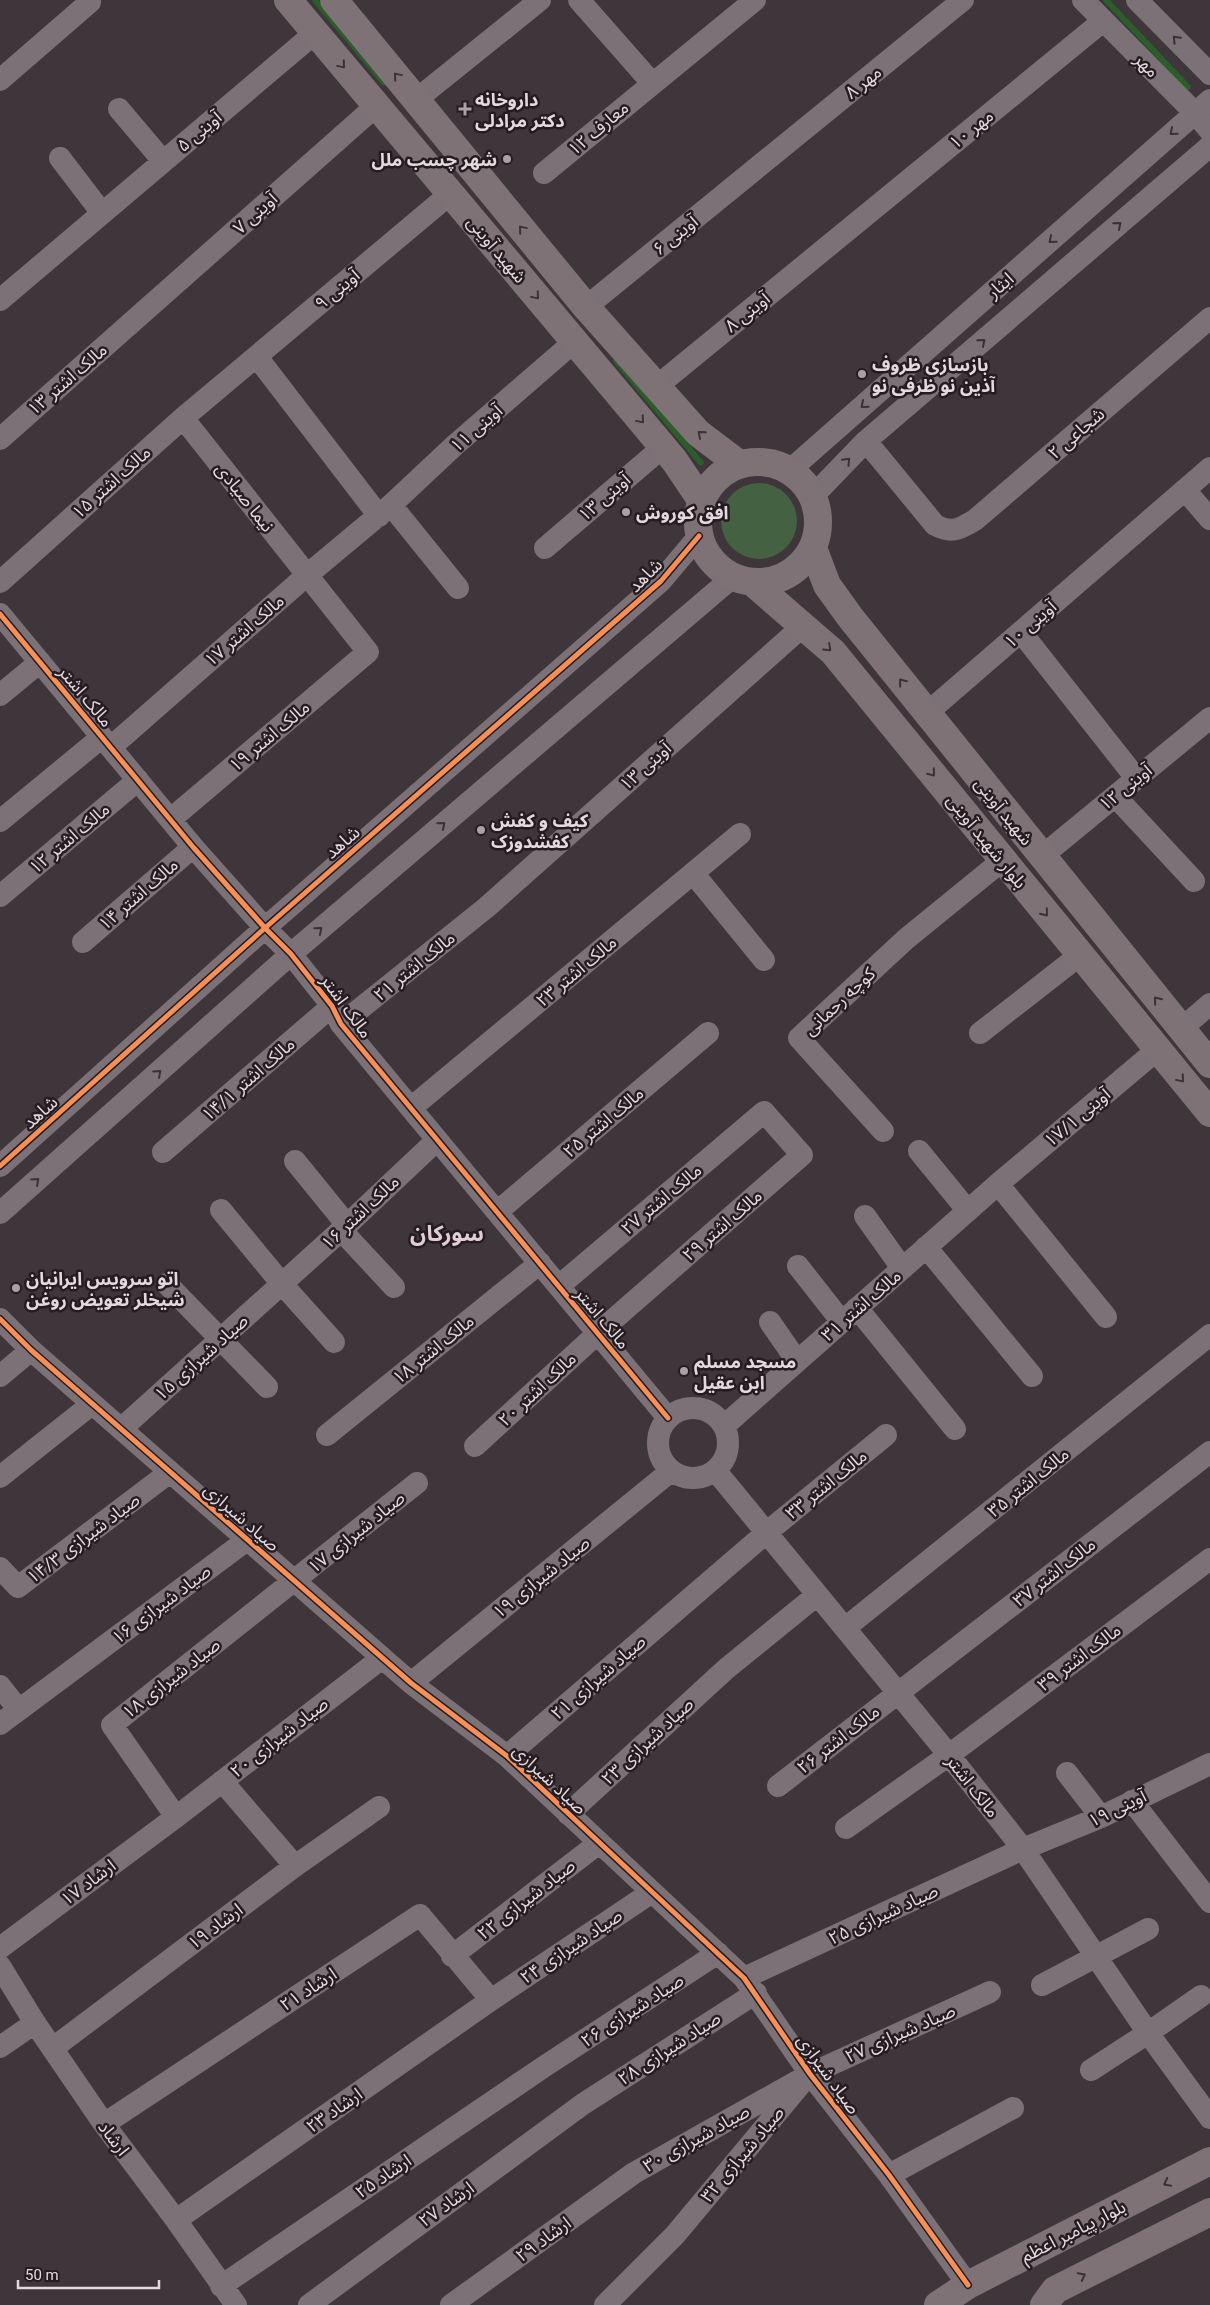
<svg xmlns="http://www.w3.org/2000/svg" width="1210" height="2305" viewBox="0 0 1210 2305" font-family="Roboto,'Noto Sans Arabic',sans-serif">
  <rect width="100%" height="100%" fill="#3f363b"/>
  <path fill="#446142" d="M721 521a38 38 0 1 1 76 0a38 38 0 1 1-76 0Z"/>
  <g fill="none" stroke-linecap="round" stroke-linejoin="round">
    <path stroke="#2b5f29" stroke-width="5.5" d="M315 0 384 83
      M1106 0 1188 87
      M616 361 701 463"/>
    <path stroke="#7c7176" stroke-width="22" d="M579 0 652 83
      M1083 0 1195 113 1210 131
      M1137 0 1210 74
      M0 80 90 2
      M417 99 540 0
      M119 109 163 161
      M60 158 102 213
      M544 173 755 0
      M0 300 315 33
      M586 307 963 0
      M257 357 379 516
      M656 387 1103 21
      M0 439 376 106
      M866 441 935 525C953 534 959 529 975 520L1210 318
      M790 470 1210 100
      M1185 490 1210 519
      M813 496 866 441 1210 146
      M391 505 458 588
      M545 548 663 447
      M0 582 183 418 450 194
      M0 614 193 847 265 928 291 954 332 1006 341 1024 668 1418
      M1021 632 1136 778
      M0 695 40 662
      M927 713 1210 468
      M111 747 306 576 391 505 455 445 574 342
      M1115 796 1194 881
      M171 819 368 652 183 418
      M0 821 102 737
      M1041 857 1210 718
      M693 873 764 960
      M0 896 138 780
      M83 942 193 847
      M341 1024 487 907 803 626
      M1181 1029 1210 1004
      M980 1033 1080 955
      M411 1108 740 834
      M883 1131 799 1038 906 939 1003 860
      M919 1151 968 1211
      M163 1152 332 1006
      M295 1161 347 1225
      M0 1166 265 928 661 581 699 536
      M998 1184 1106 1317
      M221 1210 282 1284 334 1342
      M497 1212 708 1033
      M0 1213 291 954 733 577
      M865 1216 902 1268
      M341 1230 394 1287
      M926 1247 1032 1376
      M798 1266 842 1322
      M167 1284 267 1387
      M857 1308 955 1429
      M0 1319 31 1350 411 1683 507 1756 744 1978 810 2074 889 2175 968 2285
      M770 1322 797 1361
      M0 1376 31 1350
      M658 1443a35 35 0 1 1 70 0a35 35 0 1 1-70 0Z
      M724 1426 998 1184 1157 1050
      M121 1429 347 1225 437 1140
      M327 1435 540 1263
      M475 1446 598 1333 802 1155 764 1112 559 1286
      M715 1470 949 1755 1023 1849 1148 2033 1210 2118
      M0 1477 92 1404
      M0 1568 18 1587 170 1472
      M845 1628 1210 1335
      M411 1683 671 1471
      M0 1686 19 1710
      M0 1724 247 1540
      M507 1756 766 1533 886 1435
      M1067 1773 1101 1817
      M222 1781 295 1866
      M778 1786 1210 1452
      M1132 1801 1210 1902
      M568 1814 726 1669 817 1595
      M176 1817 112 1725 417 1483
      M846 1828 949 1755 1210 1559
      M0 1948 176 1817 382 1658
      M452 1956 599 1843
      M0 1966 35 2023 104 2124 176 2220 236 2305
      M744 1978 1023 1849 1101 1817 1210 1764
      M1042 1985 1148 1929
      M0 2047 35 2023
      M53 2048 295 1866 379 1807
      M1091 2070 1148 2033 1201 1996
      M104 2124 420 1915 491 2000
      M889 2175 1013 2108
      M176 2220 491 2000 652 1892
      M221 2286 545 2066 718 1953
      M309 2305 583 2104 756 1993
      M451 2305 634 2173 810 2074 990 1992
      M605 2305 675 2235 800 2085"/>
    <path stroke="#7f7277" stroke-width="28" d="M288 0 674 460 701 500
      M334 0 586 307 698 433 739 464
      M698 522a60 60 0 1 1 120 0a60 60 0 1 1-120 0Z
      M813 548 827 585 850 617 1210 1064
      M752 582 833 652 1210 1113
      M938 2305 968 2285 1210 2161
      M1044 2305 1055 2290 1210 2212"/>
    <g stroke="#241c20" stroke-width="8">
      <path id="cycleway" d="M0 614 193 847 265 928 291 954 332 1006 341 1024 668 1418
        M0 1166 265 928 661 581 699 536
        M0 1319 31 1350 411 1683 507 1756 744 1978 810 2074 889 2175 968 2285"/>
    </g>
    <use href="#cycleway" stroke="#f78f57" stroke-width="5"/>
  </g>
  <defs><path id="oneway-chevron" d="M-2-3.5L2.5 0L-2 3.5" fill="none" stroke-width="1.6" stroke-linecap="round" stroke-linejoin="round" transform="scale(1.25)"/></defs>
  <g stroke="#3a3136">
    <use href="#oneway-chevron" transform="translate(1176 39) rotate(-134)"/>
    <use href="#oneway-chevron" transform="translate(1173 132) rotate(139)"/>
    <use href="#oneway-chevron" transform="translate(1118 225) rotate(-41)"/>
    <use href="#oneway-chevron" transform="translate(1052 240) rotate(139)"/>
    <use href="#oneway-chevron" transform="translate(982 342) rotate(-41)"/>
    <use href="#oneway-chevron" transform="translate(864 405) rotate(139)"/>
    <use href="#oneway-chevron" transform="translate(847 461) rotate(-46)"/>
    <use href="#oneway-chevron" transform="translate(442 825) rotate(-40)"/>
    <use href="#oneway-chevron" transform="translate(319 930) rotate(-40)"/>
    <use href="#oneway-chevron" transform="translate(158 1073) rotate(-42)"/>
    <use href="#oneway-chevron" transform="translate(36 1181) rotate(-42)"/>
  </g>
  <g stroke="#3b3236">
    <use href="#oneway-chevron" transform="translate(342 65) rotate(50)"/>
    <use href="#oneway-chevron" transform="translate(397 76) rotate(-130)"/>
    <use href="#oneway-chevron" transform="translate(522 229) rotate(-130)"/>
    <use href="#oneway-chevron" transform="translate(536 296) rotate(50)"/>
    <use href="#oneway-chevron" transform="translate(641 420) rotate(50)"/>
    <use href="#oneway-chevron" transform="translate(701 434) rotate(-139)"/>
    <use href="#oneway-chevron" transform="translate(828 648) rotate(43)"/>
    <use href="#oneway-chevron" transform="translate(902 682) rotate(-129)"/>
    <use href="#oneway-chevron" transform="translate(932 773) rotate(51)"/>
    <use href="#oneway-chevron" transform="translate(1045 913) rotate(51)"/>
    <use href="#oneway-chevron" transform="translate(1157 1000) rotate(-129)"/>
    <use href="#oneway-chevron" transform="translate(1181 1079) rotate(50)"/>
    <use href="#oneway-chevron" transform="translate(1167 2183) rotate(153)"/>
    <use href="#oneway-chevron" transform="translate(1082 2276) rotate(-27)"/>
  </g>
  <g fill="#aaa0a5" stroke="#241c20" stroke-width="2">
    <path d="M462.5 101.5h5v5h5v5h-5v5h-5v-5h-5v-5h5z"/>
    <circle cx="507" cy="159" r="5"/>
    <circle cx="862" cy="374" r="5"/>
    <circle cx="626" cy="512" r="5"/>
    <circle cx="481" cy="830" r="5"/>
    <circle cx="16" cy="1288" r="5"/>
    <circle cx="684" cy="1371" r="5"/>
  </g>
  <g text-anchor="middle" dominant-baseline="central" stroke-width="5" stroke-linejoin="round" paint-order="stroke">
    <g font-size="18" fill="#e4d9de" stroke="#241c20">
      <text transform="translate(1147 65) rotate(45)">مهر</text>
      <text transform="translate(863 82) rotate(-39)">مهر ۸</text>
      <text transform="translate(598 128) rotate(-40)">معارف ۱۲</text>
      <text transform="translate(971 129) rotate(-39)">مهر ۱۰</text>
      <text transform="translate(199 131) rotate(-40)">۵ آوینی</text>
      <text transform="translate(255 213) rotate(-42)">۷ آوینی</text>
      <text transform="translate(675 235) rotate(-39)">۶ آوینی</text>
      <text transform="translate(497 249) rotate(50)">شهید آوینی</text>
      <text transform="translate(1000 285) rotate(-41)">ایثار</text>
      <text transform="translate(337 289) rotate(-40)">۹ آوینی</text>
      <text transform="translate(747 312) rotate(-39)">۸ آوینی</text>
      <text transform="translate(67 379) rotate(-41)">مالک اشتر ۱۳</text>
      <text transform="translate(476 428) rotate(-41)">۱۱ آوینی</text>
      <text transform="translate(1076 433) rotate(-41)">شجاعی ۲</text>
      <text transform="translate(111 482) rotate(-42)">مالک اشتر ۱۵</text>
      <text transform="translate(245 497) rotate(52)">نیما صیادی</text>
      <text transform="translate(604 497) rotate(-41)">۱۳ آوینی</text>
      <text transform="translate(645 575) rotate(-45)">شاهد</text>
      <text transform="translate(1030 624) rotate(-41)">۱۰ آوینی</text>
      <text transform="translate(244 630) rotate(-41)">مالک اشتر ۱۷</text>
      <text transform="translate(86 696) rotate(50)">مالک اشتر</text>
      <text transform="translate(269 736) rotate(-40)">مالک اشتر ۱۹</text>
      <text transform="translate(645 766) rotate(-42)">آوینی ۱۳</text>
      <text transform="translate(1125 787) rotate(-39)">۱۲ آوینی</text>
      <text transform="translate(1004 811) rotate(51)">شهید آوینی</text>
      <text transform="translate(69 838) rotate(-40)">مالک اشتر ۱۲</text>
      <text transform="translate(987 841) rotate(51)">بلوار شهید آوینی</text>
      <text transform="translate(342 842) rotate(-41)">شاهد</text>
      <text transform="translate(138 894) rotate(-41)">مالک اشتر ۱۴</text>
      <text transform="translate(414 966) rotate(-39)">مالک اشتر ۲۱</text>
      <text transform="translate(576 971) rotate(-40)">مالک اشتر ۲۳</text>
      <text transform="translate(839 1001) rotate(-43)">کوچه رحمانی</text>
      <text transform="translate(347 1006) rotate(54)">مالک اشتر</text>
      <text transform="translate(248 1079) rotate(-41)">مالک اشتر ۱۴/۱</text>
      <text transform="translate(40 1112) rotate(-42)">شاهد</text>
      <text transform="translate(1077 1117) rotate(-40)">آوینی ۱۷/۱</text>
      <text transform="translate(603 1122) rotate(-40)">مالک اشتر ۲۵</text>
      <text transform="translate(661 1199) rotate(-40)">مالک اشتر ۲۷</text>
      <text transform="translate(360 1212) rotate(-43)">مالک اشتر ۱۶</text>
      <text transform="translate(722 1225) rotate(-41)">مالک اشتر ۲۹</text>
      <text transform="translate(861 1305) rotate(-41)">مالک اشتر ۳۱</text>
      <text transform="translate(603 1318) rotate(50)">مالک اشتر</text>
      <text transform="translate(433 1349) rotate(-39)">مالک اشتر ۱۸</text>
      <text transform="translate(201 1357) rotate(-42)">صیاد شیرازی ۱۵</text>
      <text transform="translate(537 1389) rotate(-43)">مالک اشتر ۲۰</text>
      <text transform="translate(1028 1482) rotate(-39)">مالک اشتر ۳۵</text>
      <text transform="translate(826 1484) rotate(-39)">مالک اشتر ۳۳</text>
      <text transform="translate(242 1517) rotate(41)">صیاد شیرازی</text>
      <text transform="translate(356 1532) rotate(-39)">صیاد شیرازی ۱۷</text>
      <text transform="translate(83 1538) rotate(-37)">صیاد شیرازی ۱۴/۳</text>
      <text transform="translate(1054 1572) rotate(-38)">مالک اشتر ۳۷</text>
      <text transform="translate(541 1577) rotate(-39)">صیاد شیرازی ۱۹</text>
      <text transform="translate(161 1604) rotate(-37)">صیاد شیرازی ۱۶</text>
      <text transform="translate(1079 1657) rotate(-37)">مالک اشتر ۳۹</text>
      <text transform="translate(598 1677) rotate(-41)">صیاد شیرازی ۲۱</text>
      <text transform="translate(171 1678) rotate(-38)">صیاد شیرازی ۱۸</text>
      <text transform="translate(279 1737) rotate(-38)">صیاد شیرازی ۲۰</text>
      <text transform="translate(838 1739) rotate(-38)">مالک اشتر ۲۶</text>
      <text transform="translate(647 1741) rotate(-43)">صیاد شیرازی ۲۳</text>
      <text transform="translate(550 1779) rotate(43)">صیاد شیرازی</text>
      <text transform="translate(973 1786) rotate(52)">مالک اشتر</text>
      <text transform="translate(1117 1808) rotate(-26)">آوینی ۱۹</text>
      <text transform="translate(88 1882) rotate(-37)">ارشاد ۱۷</text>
      <text transform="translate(526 1899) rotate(-38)">صیاد شیرازی ۲۲</text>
      <text transform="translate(883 1914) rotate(-25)">صیاد شیرازی ۲۵</text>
      <text transform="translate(215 1926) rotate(-37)">ارشاد ۱۹</text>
      <text transform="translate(571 1946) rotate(-34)">صیاد شیرازی ۲۴</text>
      <text transform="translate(308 1989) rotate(-33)">ارشاد ۲۱</text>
      <text transform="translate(632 2010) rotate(-33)">صیاد شیرازی ۲۶</text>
      <text transform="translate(900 2033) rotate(-24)">صیاد شیرازی ۲۷</text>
      <text transform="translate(669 2048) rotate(-33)">صیاد شیرازی ۲۸</text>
      <text transform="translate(829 2074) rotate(54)">صیاد شیرازی</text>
      <text transform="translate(334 2110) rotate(-35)">ارشاد ۲۳</text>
      <text transform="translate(114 2138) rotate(53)">ارشاد</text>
      <text transform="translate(696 2138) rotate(-29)">صیاد شیرازی ۳۰</text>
      <text transform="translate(742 2154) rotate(-50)">صیاد شیرازی ۳۲</text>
      <text transform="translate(383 2176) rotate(-34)">ارشاد ۲۵</text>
      <text transform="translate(446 2204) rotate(-36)">ارشاد ۲۷</text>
      <text transform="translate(1073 2231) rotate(-27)">بلوار پیامبر اعظم</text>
      <text transform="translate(543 2239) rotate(-36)">ارشاد ۲۹</text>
    </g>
    <g font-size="18" font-weight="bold" fill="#e4d9de" stroke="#241c20" text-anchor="start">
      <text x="475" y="99">داروخانه<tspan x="475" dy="21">دکتر مرادلی</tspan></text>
      <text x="497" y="159" text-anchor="end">شهر چسب ملل</text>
      <text x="872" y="364">بازسازی ظروف<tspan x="872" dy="21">آذین نو ظرفی نو</tspan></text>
      <text x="636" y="512">افق کوروش</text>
      <text x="491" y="820">کیف و کفش<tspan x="491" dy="21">کفشدوزک</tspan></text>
      <text x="26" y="1278">اتو سرویس ایرانیان<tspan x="26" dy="21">شیخلر تعویض روغن</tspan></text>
      <text x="694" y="1361">مسجد مسلم<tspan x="694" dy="21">ابن عقیل</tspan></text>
    </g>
    <g font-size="22" font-weight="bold" fill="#e2ccd7" stroke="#241c20">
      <text x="447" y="1233">سورکان</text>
    </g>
  </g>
  <path d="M18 2280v8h141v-8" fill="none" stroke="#e4d9de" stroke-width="2.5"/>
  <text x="25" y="2280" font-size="15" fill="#e4d9de" stroke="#241c20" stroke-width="4" paint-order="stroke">50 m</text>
</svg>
